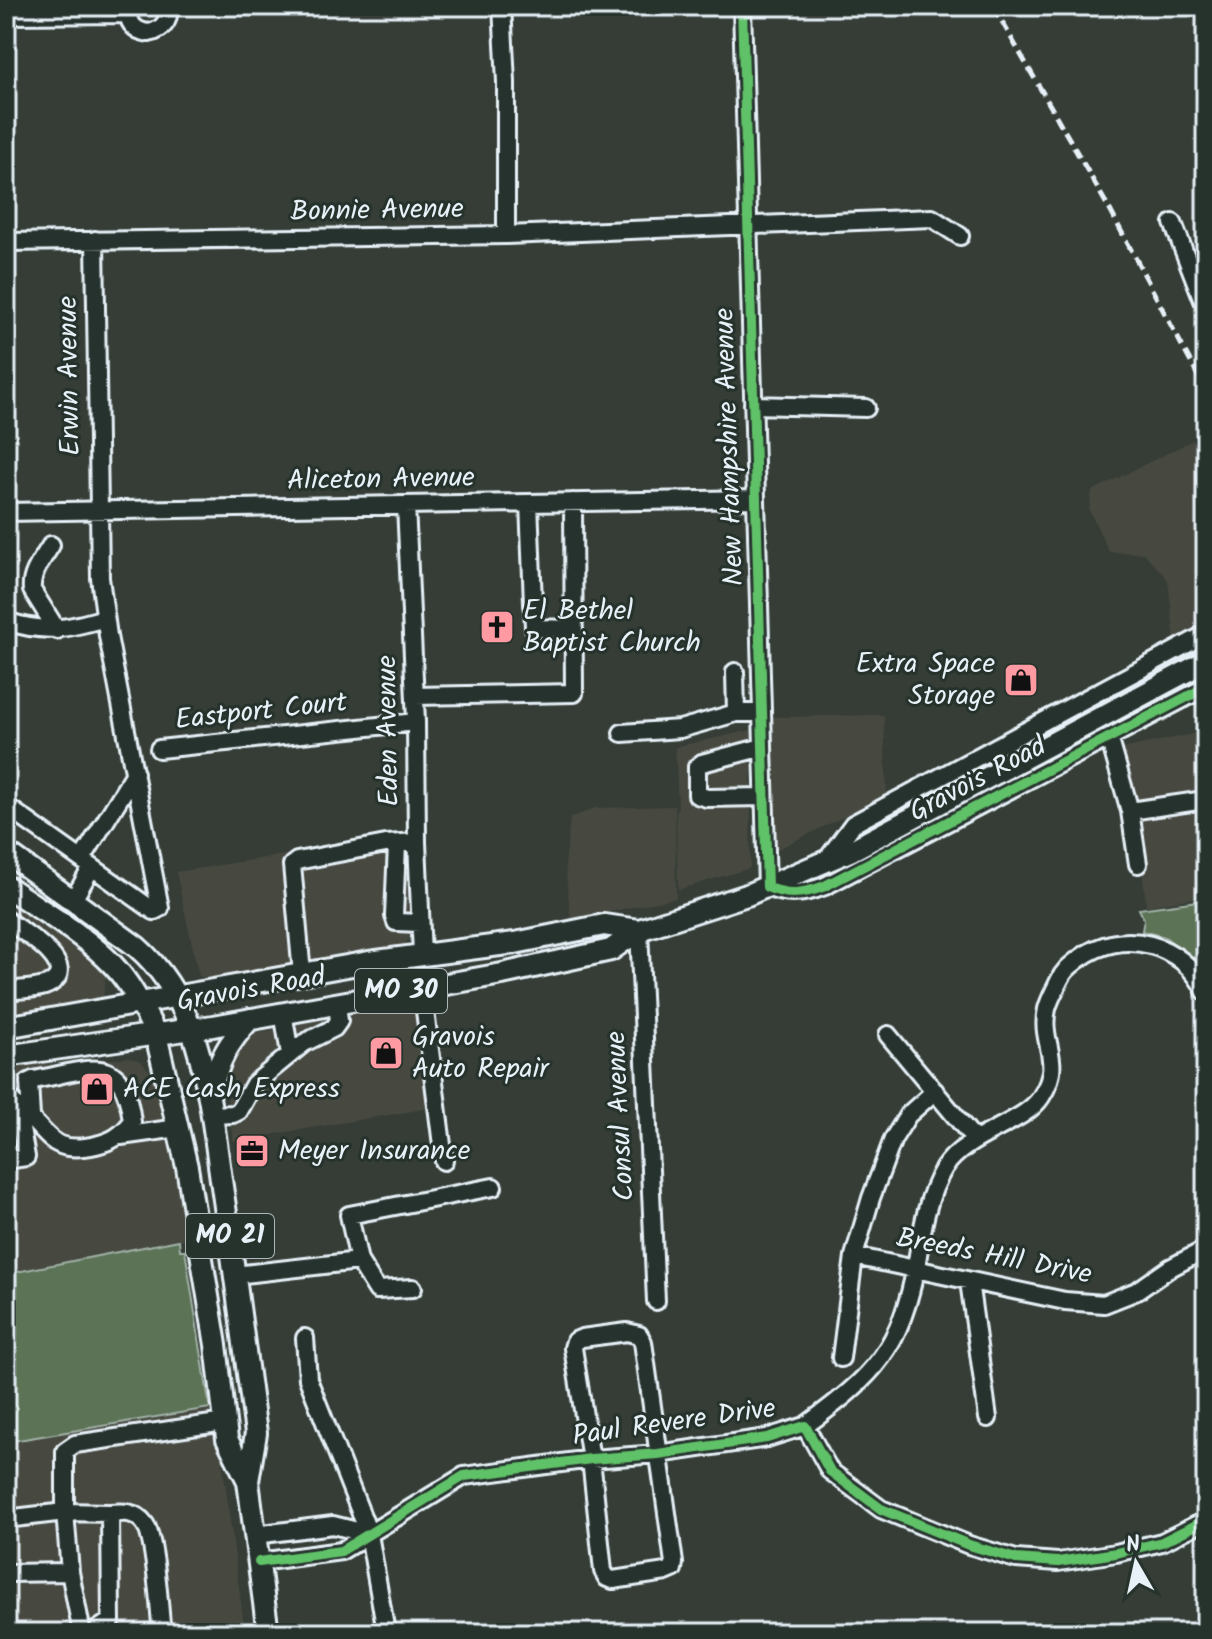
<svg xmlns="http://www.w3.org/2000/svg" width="1212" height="1639" viewBox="0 0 1212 1639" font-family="Kalam,sans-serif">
  <rect width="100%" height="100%" fill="#353d36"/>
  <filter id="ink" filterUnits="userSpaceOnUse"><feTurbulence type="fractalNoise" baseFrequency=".0125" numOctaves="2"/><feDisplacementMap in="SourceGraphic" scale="16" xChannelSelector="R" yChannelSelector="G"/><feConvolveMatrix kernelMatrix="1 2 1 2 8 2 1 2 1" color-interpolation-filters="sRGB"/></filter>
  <g filter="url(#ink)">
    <path fill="#464940" d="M1193 440 1206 461V628L1175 643 1168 580 1144 553 1109 552 1089 510 1092 491Z
      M884 715 887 796 776 850 771 717Z
      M752 730 750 868 678 890 676 812 678 806 675 747Z
      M1206 731V896L1146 906 1137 821 1121 749Z
      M675 806 676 898 571 920 565 866 570 818 595 808Z
      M409 835 411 936 402 949 213 981 199 976 176 872Z
      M6 896 101 963 106 973 103 999 95 1003 6 1017Z
      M417 999 430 1108 233 1141 224 1076 227 1062 247 1036 351 1010Z
      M130 1057 141 1061 159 1082 186 1239 6 1274V1064H65Z
      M215 1407 245 1633H6V1442Z"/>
    <path fill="#5c7357" stroke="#a2b2a8" stroke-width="2" d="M1206 900V956L1192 958 1165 937 1142 931 1144 919 1139 909Z
      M179 1240 180 1250H185L210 1408 6 1442V1274Z"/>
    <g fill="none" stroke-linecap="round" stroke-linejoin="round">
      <g stroke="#e8f1f8" stroke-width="22">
        <path id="minor" d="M129 6C126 21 133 31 149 33 163 30 171 20 167 6
          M502 6 506 82V235
          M742 6 767 887C787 896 804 894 825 886L1206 687
          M6 15 128 14
          M1173 223 1206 308
          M6 242 506 235 932 218 960 236
          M753 405 866 408
          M529 503 534 628 574 629
          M406 505 416 722 417 842 422 955
          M6 512 756 499
          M51 545C43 559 30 573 32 590L57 630
          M6 621C45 634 67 629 105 618
          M735 672 736 713
          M415 696 574 693 573 502
          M622 733 680 729 736 713H762
          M1109 737 1130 811 1138 864
          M763 747 702 763 697 767V795L707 798 764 797
          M159 749 416 722
          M6 806 154 911 160 908 108 636 100 578 95 240
          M1130 811 1198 801
          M397 845 394 916 396 922 420 923
          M82 859 135 773
          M826 861 853 824 1206 634
          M73 900 92 867
          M6 920C20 930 80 964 51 983 40 990 19 989 6 991
          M639 930 656 1301
          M302 974 292 865 297 861 386 844 417 842
          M422 987 444 1161
          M283 1012 290 1054
          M888 1035 975 1140
          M6 1094 17 1107 26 1157 6 1160
          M17 1107C50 1130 47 1156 96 1145 112 1141 121 1136 132 1122 124 1048 87 1071 33 1080L29 1082 31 1117
          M213 1115 233 1114 239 1111 254 1084 304 1043 334 1028 339 1021 337 1003
          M121 1136 178 1128
          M854 1256 1065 1301 1104 1304 1137 1291 1170 1268 1206 1249
          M359 1261 349 1215 493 1187
          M235 1275 359 1261 377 1290 413 1288
          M969 1281 988 1418
          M627 1332 639 1335 643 1342 674 1563 673 1569 666 1572 613 1580 607 1578 603 1571 591 1459 573 1348 575 1341 582 1338Z
          M305 1338 308 1379 369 1534 385 1626
          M841 1358 854 1256 871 1198 893 1139 908 1115 935 1091
          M805 1426C875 1375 901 1349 917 1261 922 1230 927 1196 944 1168 966 1134 1024 1124 1041 1097 1065 1060 1039 1044 1047 1009 1049 1000 1055 990 1059 981 1064 970 1070 966 1079 959 1122 926 1183 943 1206 992
          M6 1519 65 1512 110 1513
          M255 1535 333 1525 369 1534
          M259 1562 341 1551 464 1476 591 1459 658 1454 767 1438 805 1426 830 1471 881 1509 969 1545 1016 1559 1058 1562 1116 1553 1162 1542 1206 1520
          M70 1572 65 1512V1451L75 1444 225 1422
          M6 1573 70 1572 82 1633
          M93 1633 111 1621 110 1513C123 1512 136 1511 145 1524 156 1540 159 1610 162 1633"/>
      </g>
      <g stroke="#e8f1f8" stroke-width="26">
        <path id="major" d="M6 852 137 947C206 1007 210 1108 223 1193 235 1273 245 1353 256 1433L248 1481 268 1633
          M6 886C41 911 83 933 113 965 131 984 145 1011 156 1035L187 1167 216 1345 227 1439 248 1481
          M6 1027 369 962 515 943 604 925 639 930
          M6 1056 213 1026 502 974 611 950 639 930 747 895 852 850 1206 661
          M210 1093C219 1060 227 1044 250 1019"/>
      </g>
      <use href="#minor" stroke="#26332d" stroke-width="16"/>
      <use href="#major" stroke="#26332d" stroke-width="20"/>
      <path stroke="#e8f1f8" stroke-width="5" stroke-dasharray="12 6" stroke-linecap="butt" d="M993 6 1110 210 1206 391"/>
      <g stroke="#26332d" stroke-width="15">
        <path id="cycleway" d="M742 6 767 887C787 896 804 894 825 886L1206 687
          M259 1562 341 1551 464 1476 591 1459 658 1454 767 1438 805 1426 830 1471 881 1509 969 1545 1016 1559 1058 1562 1116 1553 1162 1542 1206 1520"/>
      </g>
      <use href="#cycleway" stroke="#61c268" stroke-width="10"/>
    </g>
  </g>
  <defs>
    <g id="church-square" transform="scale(1.8)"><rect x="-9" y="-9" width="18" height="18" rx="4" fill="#ff9aa2" stroke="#26332d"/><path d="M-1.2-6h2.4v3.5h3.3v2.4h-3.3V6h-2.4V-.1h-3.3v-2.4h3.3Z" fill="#111"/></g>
    <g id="shop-square" transform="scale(1.8)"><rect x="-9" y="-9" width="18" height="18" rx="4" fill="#ff9aa2" stroke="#26332d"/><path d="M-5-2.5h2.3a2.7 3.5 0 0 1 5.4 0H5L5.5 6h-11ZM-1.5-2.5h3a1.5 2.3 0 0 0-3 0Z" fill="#111"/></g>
    <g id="office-square" transform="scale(1.8)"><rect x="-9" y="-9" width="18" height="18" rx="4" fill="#ff9aa2" stroke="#26332d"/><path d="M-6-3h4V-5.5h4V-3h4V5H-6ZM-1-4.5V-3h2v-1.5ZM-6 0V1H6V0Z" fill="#111"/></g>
  </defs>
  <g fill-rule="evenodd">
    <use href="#church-square" x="497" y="627"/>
    <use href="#shop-square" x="1021" y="680"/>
    <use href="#shop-square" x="386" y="1053"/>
    <use href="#shop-square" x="97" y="1089"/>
    <use href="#office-square" x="252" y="1151"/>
  </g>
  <g text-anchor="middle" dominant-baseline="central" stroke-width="6" stroke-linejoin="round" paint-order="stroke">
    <g fill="#26332d" stroke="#aeb8bb" stroke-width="2">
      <rect x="355" y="969" width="92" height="44" rx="6"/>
      <rect x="186" y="1214" width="88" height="44" rx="6"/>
    </g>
    <g font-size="26" font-weight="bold" fill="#e8f1f8">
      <text x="401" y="991">MO 30</text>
      <text x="230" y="1236">MO 21</text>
    </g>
    <g font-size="28" fill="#e8f1f8" stroke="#26332d">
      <text transform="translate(377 211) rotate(-1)">Bonnie Avenue</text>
      <text transform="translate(70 376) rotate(-91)">Erwin Avenue</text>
      <text transform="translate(730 447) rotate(-92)">New Hampshire Avenue</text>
      <text transform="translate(381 480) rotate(-1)">Aliceton Avenue</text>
      <text transform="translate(261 712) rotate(-6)">Eastport Court</text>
      <text transform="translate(389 731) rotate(-91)">Eden Avenue</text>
      <text transform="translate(978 780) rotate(-28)">Gravois Road</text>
      <text transform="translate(251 990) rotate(-10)">Gravois Road</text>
      <text transform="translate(621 1116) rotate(-93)">Consul Avenue</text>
      <text transform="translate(994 1257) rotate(11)">Breeds Hill Drive</text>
      <text transform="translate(674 1423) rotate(-8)">Paul Revere Drive</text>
    </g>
    <g font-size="28" fill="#e8f1f8" stroke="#26332d" text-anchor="start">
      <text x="523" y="611">El Bethel<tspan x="523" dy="32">Baptist Church</tspan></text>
      <text x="995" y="664" text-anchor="end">Extra Space<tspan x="995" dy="32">Storage</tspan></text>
      <text x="412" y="1037">Gravois<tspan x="412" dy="32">Auto Repair</tspan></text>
      <text x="123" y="1089">ACE Cash Express</text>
      <text x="278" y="1151">Meyer Insurance</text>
    </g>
  </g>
  <rect width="1212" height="1639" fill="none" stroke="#26332d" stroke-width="32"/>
  <rect x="16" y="16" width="1180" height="1607" fill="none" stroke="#e8f1f8" stroke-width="3" filter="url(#ink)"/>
  <g transform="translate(1136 1563) rotate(351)" stroke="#26332d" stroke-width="6" paint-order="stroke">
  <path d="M0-6L14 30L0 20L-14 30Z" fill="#e8f1f8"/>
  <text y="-12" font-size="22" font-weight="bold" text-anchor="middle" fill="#e8f1f8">N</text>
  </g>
</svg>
